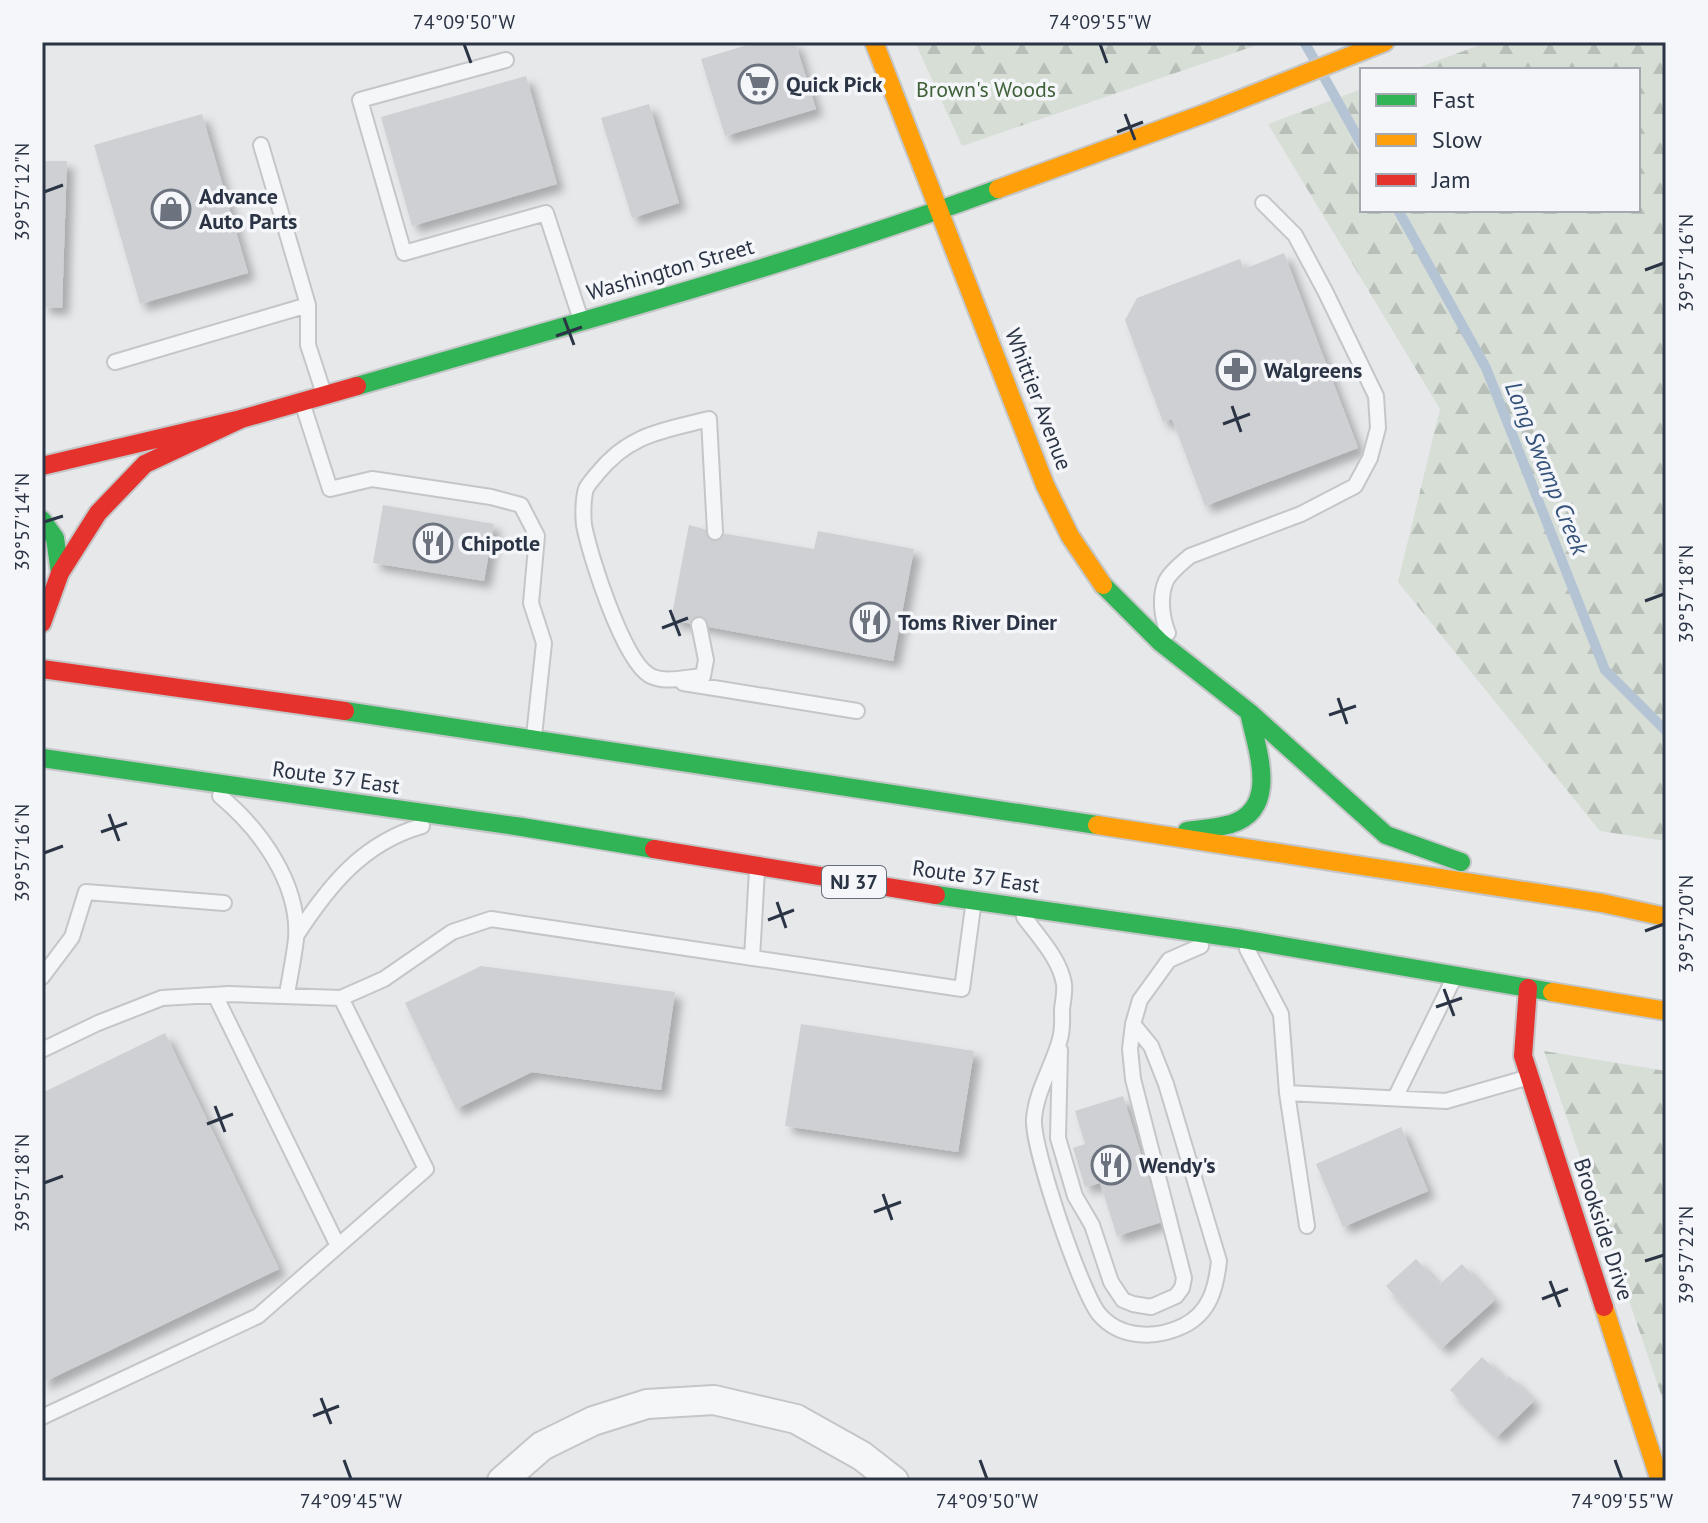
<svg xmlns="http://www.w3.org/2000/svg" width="1708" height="1523" viewBox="0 0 1708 1523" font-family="'PT Sans',sans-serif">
  <defs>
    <pattern id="forest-firs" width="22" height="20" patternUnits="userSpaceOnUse" patternTransform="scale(2)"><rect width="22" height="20" fill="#d6ded6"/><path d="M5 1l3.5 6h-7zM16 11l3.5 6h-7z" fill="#b8bfb9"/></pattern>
    <filter id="shadow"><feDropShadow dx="7" dy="7" stdDeviation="4" flood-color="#0004"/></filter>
  </defs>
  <rect width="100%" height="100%" fill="#e6e8ea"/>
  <path fill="url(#forest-firs)" d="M915 42H1266L962 146Z
    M1488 42H1666V841L1600 831 1398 582 1440 409 1268 124 1362 89V210H1638V70H1412Z
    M1544 1051 1666 1071V1409Z"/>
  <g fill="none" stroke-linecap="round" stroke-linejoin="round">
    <path stroke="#b4c4d5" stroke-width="10" d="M1304 42 1314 59
      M1324 77 1362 145
      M1398 210 1486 368 1605 670 1666 731"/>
  </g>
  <path fill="#ced0d3" filter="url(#shadow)" d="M757 42H795L816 109 725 136 701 59Z
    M526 76 557 184 412 226 381 117Z
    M649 104 679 203 632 218 601 118Z
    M202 114 248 273 140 304 94 145Z
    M42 161H67L62 308 42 307Z
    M1284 253 1358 448 1205 506 1172 419 1163 422 1125 320 1137 298 1240 259 1244 269Z
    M383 505 494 524 484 581 373 563Z
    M689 525 715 532 814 549 818 531 914 549 893 661 671 620Z
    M481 966 675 992 661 1090 532 1072 456 1109 405 1003Z
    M801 1024 974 1051 958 1152 785 1126Z
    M165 1033 279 1269 42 1383V1093Z
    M1123 1096 1162 1222 1117 1236 1100 1183 1085 1187 1073 1148 1085 1144 1075 1111Z
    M1401 1127 1428 1191 1343 1227 1316 1164Z
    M1416 1259 1439 1285 1462 1264 1495 1300 1442 1348 1386 1286Z
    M1482 1357 1506 1380 1509 1376 1534 1401 1497 1437 1450 1390Z"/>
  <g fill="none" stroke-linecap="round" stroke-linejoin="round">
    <g stroke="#c4c6c8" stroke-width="18">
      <path id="lane" d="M506 60 360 100 404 253 546 213 581 320
        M261 145 308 305V345L323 391
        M115 362 308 305
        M302 402 330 489 372 479 491 497 521 505 537 536 531 603 544 643 534 736
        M699 625 706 660 703 676C687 677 664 684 649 675 623 659 590 557 584 525 583 516 583 498 586 489 588 484 594 478 597 474 629 434 662 431 709 419L715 532
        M1168 633C1162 618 1159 597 1166 581 1170 572 1182 563 1190 556L1301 514 1355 486 1370 458 1378 428 1376 396 1325 291 1295 235 1263 203
        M683 683 857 711
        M220 796C260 829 300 884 296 939 294 957 290 976 287 994
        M1024 917C1038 936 1060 959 1064 984 1065 992 1063 1001 1062 1009 1062 1018 1063 1029 1060 1039 1053 1066 1036 1091 1034 1119 1032 1148 1081 1292 1099 1314 1120 1339 1156 1339 1183 1326 1210 1313 1216 1288 1219 1261L1166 1084 1151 1046 1133 1024 1140 1000 1169 960 1201 946
        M296 936C328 887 362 843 422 826
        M1247 949 1281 1014 1287 1093
        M752 958 757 870
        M42 977 72 937 86 892 224 903
        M215 995 338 1246
        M42 1050 98 1023 162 998 229 994 341 998 384 979 452 932 491 919 962 989 973 907
        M1060 1050 1058 1138 1075 1196 1092 1225 1111 1282 1123 1300 1133 1304 1151 1307 1176 1296 1182 1288 1184 1278 1133 1079 1130 1049 1133 1024
        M1395 1098 1453 980
        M1307 1226 1287 1093 1446 1101 1526 1078
        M42 1417 258 1316 426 1169 341 998"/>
    </g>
    <g stroke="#c4c6c8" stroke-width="32">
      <path id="street" d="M502 1481 542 1446 593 1421 647 1404 714 1400 796 1419 862 1456 894 1481"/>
    </g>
    <g stroke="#c4c6c8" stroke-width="22">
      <path id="fast" d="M357 386C571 324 788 266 998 189
        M42 520 55 538 60 573
        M1103 585 1160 642 1249 712
        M345 711 1097 825
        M1249 712 1386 835 1461 862
        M42 758 522 827 654 849
        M1187 831C1201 829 1217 828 1231 824 1281 808 1256 748 1249 712
        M936 895 1242 939 1552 992"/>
    </g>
    <g stroke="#c4c6c8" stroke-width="22">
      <path id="slow" d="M874 42 1045 485 1070 536 1103 585
        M998 189 1206 113 1385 42
        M1097 825 1602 903 1666 917
        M1552 992 1666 1011
        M1604 1307 1660 1481"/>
    </g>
    <g stroke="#c4c6c8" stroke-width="22">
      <path id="jam" d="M42 466 241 419
        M42 623 60 573 98 513 145 464 241 419 357 386
        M42 669 345 711
        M654 849 936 895
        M1528 988 1523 1056 1604 1307"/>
    </g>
    <use href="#lane" stroke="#f5f6f7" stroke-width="14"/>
    <use href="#street" stroke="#f5f6f7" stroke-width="28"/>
    <use href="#fast" stroke="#30b455" stroke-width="18"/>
    <use href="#slow" stroke="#ff9f0a" stroke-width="18"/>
    <use href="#jam" stroke="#e5322d" stroke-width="18"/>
  </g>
  <path fill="none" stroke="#2b3445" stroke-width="3" d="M464 44 471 63M1100 44 1107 63M1125 114 1135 140M1117 132 1143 122M44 192 63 185M1645 270 1664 263M564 318 574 345M556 336 582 327M1232 406 1241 432M1223 424 1250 414M44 522 63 516M1645 601 1664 594M670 610 680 636M662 628 688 618M1338 698 1347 724M1329 715 1356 706M109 814 119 841M101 832 127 823M44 853 63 846M777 902 786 928M768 920 794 910M1645 931 1664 924M1444 989 1454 1016M1436 1007 1462 998M215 1106 225 1132M207 1124 233 1114M44 1183 63 1176M883 1194 892 1220M874 1212 901 1202M1645 1261 1664 1255M1550 1281 1560 1307M1542 1299 1568 1289M321 1398 331 1424M313 1416 339 1406M344 1460 351 1479M980 1460 987 1479M1615 1460 1622 1479"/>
  <defs>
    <g id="supermarket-ring" transform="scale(2)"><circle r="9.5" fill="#f4f6f9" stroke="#6c737f" stroke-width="1.5"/><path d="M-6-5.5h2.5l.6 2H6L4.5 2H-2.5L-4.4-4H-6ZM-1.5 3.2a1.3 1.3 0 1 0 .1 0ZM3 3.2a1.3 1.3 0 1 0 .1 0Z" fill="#6c737f"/></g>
    <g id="shop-ring" transform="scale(2)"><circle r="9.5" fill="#f4f6f9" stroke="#6c737f" stroke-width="1.5"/><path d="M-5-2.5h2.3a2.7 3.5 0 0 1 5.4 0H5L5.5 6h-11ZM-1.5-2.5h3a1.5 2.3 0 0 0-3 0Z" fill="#6c737f"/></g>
    <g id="pharmacy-ring" transform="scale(2)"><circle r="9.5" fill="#f4f6f9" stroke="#6c737f" stroke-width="1.5"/><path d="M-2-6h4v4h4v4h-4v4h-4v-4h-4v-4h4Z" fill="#6c737f"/></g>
    <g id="restaurant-ring" transform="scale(2)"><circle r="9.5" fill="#f4f6f9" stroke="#6c737f" stroke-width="1.5"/><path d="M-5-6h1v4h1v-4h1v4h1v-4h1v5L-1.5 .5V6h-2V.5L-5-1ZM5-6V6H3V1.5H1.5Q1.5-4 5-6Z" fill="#6c737f"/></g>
  </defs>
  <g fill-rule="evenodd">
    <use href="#supermarket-ring" x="758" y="84"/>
    <use href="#shop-ring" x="171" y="209"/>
    <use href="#pharmacy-ring" x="1236" y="370"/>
    <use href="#restaurant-ring" x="433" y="543"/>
    <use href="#restaurant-ring" x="870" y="622"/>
    <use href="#restaurant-ring" x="1111" y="1165"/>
  </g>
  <g text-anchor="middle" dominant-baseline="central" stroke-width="7" stroke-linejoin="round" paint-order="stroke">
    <rect fill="#f4f6f9" stroke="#676e7b" stroke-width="2" x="822" y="866" width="64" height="32" rx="6"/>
    <g font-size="20" font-weight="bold" fill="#2b3445">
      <text x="854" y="882">NJ 37</text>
    </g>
    <g font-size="22" font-weight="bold" fill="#2b3445" stroke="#f4f6f9" text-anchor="start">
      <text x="786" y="84">Quick Pick</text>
      <text x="199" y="196">Advance<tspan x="199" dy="25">Auto Parts</tspan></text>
      <text x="1264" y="370">Walgreens</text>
      <text x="461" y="543">Chipotle</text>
      <text x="898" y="622">Toms River Diner</text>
      <text x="1139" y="1165">Wendy's</text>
    </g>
    <g font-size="22" fill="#3f6138" stroke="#f4f6f9">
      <text x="986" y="89">Brown's Woods</text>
    </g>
    <g font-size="22" fill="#2b3445" stroke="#f4f6f9">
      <text transform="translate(670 269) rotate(-16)">Washington Street</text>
      <text transform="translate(1039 399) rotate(69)">Whittier Avenue</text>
      <text transform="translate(336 777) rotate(8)">Route 37 East</text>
      <text transform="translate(976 876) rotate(8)">Route 37 East</text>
      <text transform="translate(1604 1229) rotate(72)">Brookside Drive</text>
    </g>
    <g font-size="24" font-style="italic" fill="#34527a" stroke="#f4f6f9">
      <text transform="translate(1547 468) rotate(68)">Long Swamp Creek</text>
    </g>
  </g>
  <rect width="1708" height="1523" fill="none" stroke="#f4f6f9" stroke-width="88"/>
  <rect x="1360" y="68" width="280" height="144" fill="#f4f6f9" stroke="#a4a8b1" stroke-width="2"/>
  <rect x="1376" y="94" width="40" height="12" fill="#30b455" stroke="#a4a8b1" stroke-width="2"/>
  <text x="1432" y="108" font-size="24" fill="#2b3445">Fast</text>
  <rect x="1376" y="134" width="40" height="12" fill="#ff9f0a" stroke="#a4a8b1" stroke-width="2"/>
  <text x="1432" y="148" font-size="24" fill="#2b3445">Slow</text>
  <rect x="1376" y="174" width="40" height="12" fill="#e5322d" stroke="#a4a8b1" stroke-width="2"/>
  <text x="1432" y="188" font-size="24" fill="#2b3445">Jam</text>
  <rect x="44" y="44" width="1620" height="1435" fill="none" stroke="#2b3445" stroke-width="3"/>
  <g font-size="20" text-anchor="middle" fill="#2b3445">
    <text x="464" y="29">74°09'50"W</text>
    <text x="1100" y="29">74°09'55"W</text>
    <text transform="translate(22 192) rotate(-90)" y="7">39°57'12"N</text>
    <text transform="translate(1686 263) rotate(-90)" y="7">39°57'16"N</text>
    <text transform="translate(22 522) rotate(-90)" y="7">39°57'14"N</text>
    <text transform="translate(1686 594) rotate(-90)" y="7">39°57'18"N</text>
    <text transform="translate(22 853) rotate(-90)" y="7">39°57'16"N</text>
    <text transform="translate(1686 924) rotate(-90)" y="7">39°57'20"N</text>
    <text transform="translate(22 1183) rotate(-90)" y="7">39°57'18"N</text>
    <text transform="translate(1686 1255) rotate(-90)" y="7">39°57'22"N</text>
    <text x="351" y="1508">74°09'45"W</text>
    <text x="987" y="1508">74°09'50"W</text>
    <text x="1622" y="1508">74°09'55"W</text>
  </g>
</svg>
